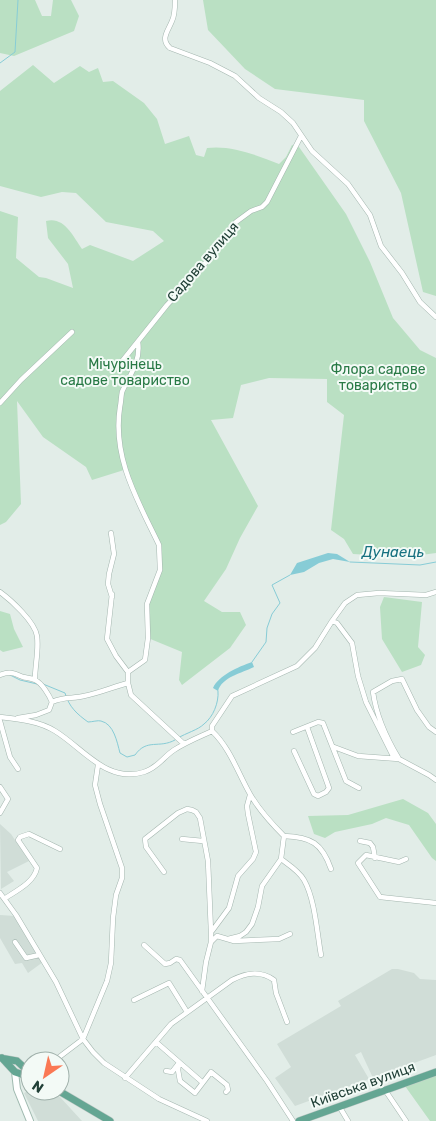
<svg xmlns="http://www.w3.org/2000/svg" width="436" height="1121" viewBox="0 0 436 1121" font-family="Rubik,sans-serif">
  <rect width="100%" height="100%" fill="#e2ede8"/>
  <path fill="#d0ddd7" d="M0 824 11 834 29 861 7 872 14 881 1 889Z
    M0 915 15 916 43 962 28 973 22 963 15 964 0 938Z
    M392 969H398L414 973 420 979 436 980V1055L373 1078 361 1052 355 1055 369 1079 295 1106 275 1078 291 1067 277 1044 341 1006 338 1001Z
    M30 1090 48 1091 60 1097 82 1121H38L24 1093Z"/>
  <path fill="#bae0c3" d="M0 0H35L42 16H51L53 0H71L79 16 74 31 14 56 0 53Z
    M203 0H436V296L423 292 401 193 364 121V100L275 89 245 69 208 30Z
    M33 65 54 83 80 66 89 72 98 68 103 82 113 81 144 103 157 119 165 144 189 136 196 155 204 157 207 148C231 145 256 155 279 164L286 157 292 145 299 147 346 214 370 262 393 318 420 350 436 358V553L406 557 353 554 344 539 331 530 344 415 327 402V379L269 378 241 385 233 418 211 420 258 506 240 538 226 569 204 601 222 612H240L246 625 230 648 182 685 179 680 182 652 148 638 147 604 160 570 159 545 124 470 92 480 86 467 43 437 17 401 21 504 6 522 0 525V211L18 217 16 258 39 277 46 278 73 288 68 264 48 238 46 221C64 216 73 236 82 249L90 245 133 261 164 241 153 231 106 222 76 193 62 192 41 197 0 186V91Z
    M384 597 422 602 418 647 425 655 421 665 402 672 382 639 380 607Z
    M0 611 10 614 14 629 23 647 3 652 0 650Z
    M403 799 428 813 436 824V861L432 858 409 825 386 818 372 824 335 832 325 838 314 834 308 816 348 815Z
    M436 1075V1121H430L405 1086Z"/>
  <path fill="#87ccd6" d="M328 553 337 554 350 562 333 559 319 563 304 572 290 575 297 563Z
    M252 662 254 667C242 673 222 677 218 691L213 688C219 675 238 667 252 662Z"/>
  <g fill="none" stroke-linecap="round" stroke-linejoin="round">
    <path stroke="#87ccd6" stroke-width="1" d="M0 63 15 52 18 0
      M350 562 420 565 436 562
      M252 662 266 642 267 628 272 614 280 603 272 585 290 575
      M10 675 20 680 37 684
      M43 684 65 693C69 707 77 714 88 722 92 722 98 720 101 721 114 724 117 742 120 753L127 757 135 755C147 738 159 749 175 740
      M178 738C186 733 198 730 204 724 213 717 219 703 218 691"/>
    <g stroke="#a4b6af" stroke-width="5.5">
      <path id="street" d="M175 0C175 7 175 15 172 21 168 31 160 39 170 48L210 63 235 76 259 98 281 112 293 123 312 151 348 184 370 215 381 246 402 273 420 302 436 317
        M119 365 167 305 200 270 236 222 251 211 262 207 267 202 301 136
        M0 403 21 380 72 332
        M111 533 114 554 109 574 108 584 112 597
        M0 592C11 600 35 622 37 636 39 650 35 665 35 679
        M112 594 107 639 116 656 128 672
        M332 621 337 623 352 643 358 676 366 702 394 758
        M128 672 145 660 148 638 147 604 160 570 159 545C138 501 112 458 120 407 121 403 121 397 122 392 129 376 141 362 138 342
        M0 675C10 671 14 673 23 677 27 678 31 678 35 680 42 683 49 695 52 702
        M128 683 131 695 184 744
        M0 717C18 719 39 721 55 731 83 748 107 784 144 772 159 767 163 757 174 750 186 742 199 737 212 731V726L232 696 297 666 315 648 332 621 345 603 357 595 379 593 426 595 436 592
        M18 718 36 715 49 710 52 702C65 696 73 699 84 696 99 693 113 687 128 683V672
        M0 721 10 757 18 769
        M212 731C230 748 238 773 250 794 259 810 271 823 284 836L281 859 262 886 258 907 252 924 246 932 240 936 228 939
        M293 732 318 722 323 723 346 781 359 788
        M334 747 358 756 399 759 429 775 436 780
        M294 751 314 794 318 796 326 792 329 788 307 727
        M399 759C387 739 376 715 373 692L392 681 402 679 417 710 429 727 436 732
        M0 787 8 799 0 813
        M284 836C311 837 322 843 331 869
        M182 839 203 841
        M360 841 370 843 373 847 375 858
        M281 859C289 865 299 871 304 880 315 899 317 933 321 955
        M406 859 399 862 366 855 358 863 380 897 436 903
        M164 872 146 847 145 839 178 813 187 809 192 810 196 812 200 818 208 861 211 932V942L206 962 202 991
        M0 893 16 915 56 982 83 1039 93 1052 104 1063 159 1099 207 1121
        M7 897C18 890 34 882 37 868L18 840 20 837 29 834 60 849
        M212 931 229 908 238 876 253 859 256 852 248 814 247 806 250 795
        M15 942 26 958 39 955
        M211 942 217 936 234 941 279 939 290 934
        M144 945 165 964 170 963 176 959 180 960 267 1081 293 1121
        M134 1000 169 983 187 1012
        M156 1042 202 1082
        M54 1061 83 1039 107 981 111 963 113 918 116 895 122 878V868L100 804 95 785 98 765
        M166 1071 172 1072 179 1063 178 1070 180 1081 195 1093 211 1072 227 1085 228 1090 226 1092
        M125 1078 171 1024 232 980C246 973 260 970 274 980L276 993 287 1022
        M385 1090 406 1121
        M339 1106 348 1121"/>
    </g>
    <g stroke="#a0bab0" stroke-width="8">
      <path id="secondary" d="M15 1072 17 1089 30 1121"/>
    </g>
    <g stroke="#c1cac7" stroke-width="8">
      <path id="primary" d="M0 1058 17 1061 30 1073
        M2 1058 15 1072 30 1077
        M59 1091 110 1121
        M299 1121 436 1072"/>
    </g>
    <use href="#street" stroke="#fff" stroke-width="4.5"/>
    <use href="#secondary" stroke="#fff" stroke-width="6"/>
    <use href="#primary" stroke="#64a693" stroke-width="7"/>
  </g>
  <g text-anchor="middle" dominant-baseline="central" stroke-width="4" stroke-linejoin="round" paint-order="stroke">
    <g font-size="14" fill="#214037" stroke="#f3faf6">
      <text transform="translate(203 262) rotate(-49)">Садова вулиця</text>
      <text transform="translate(363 1085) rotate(-20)">Київська вулиця</text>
    </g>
    <g font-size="14" fill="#287945" stroke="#f3faf6">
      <text x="125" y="364">Мічурінець<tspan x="125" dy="16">садове товариство</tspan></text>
      <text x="378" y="369">Флора садове<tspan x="378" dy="16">товариство</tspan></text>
    </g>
    <g font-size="15" font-style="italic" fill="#177180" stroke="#f3faf6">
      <text x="393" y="552">Дунаець</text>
    </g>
  </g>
  <g transform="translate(45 1076) rotate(214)"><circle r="24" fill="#f3faf6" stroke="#9fb0aa"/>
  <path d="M0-4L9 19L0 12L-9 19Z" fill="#fa7854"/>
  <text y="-8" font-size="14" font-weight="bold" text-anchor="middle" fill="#214037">N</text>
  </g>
</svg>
